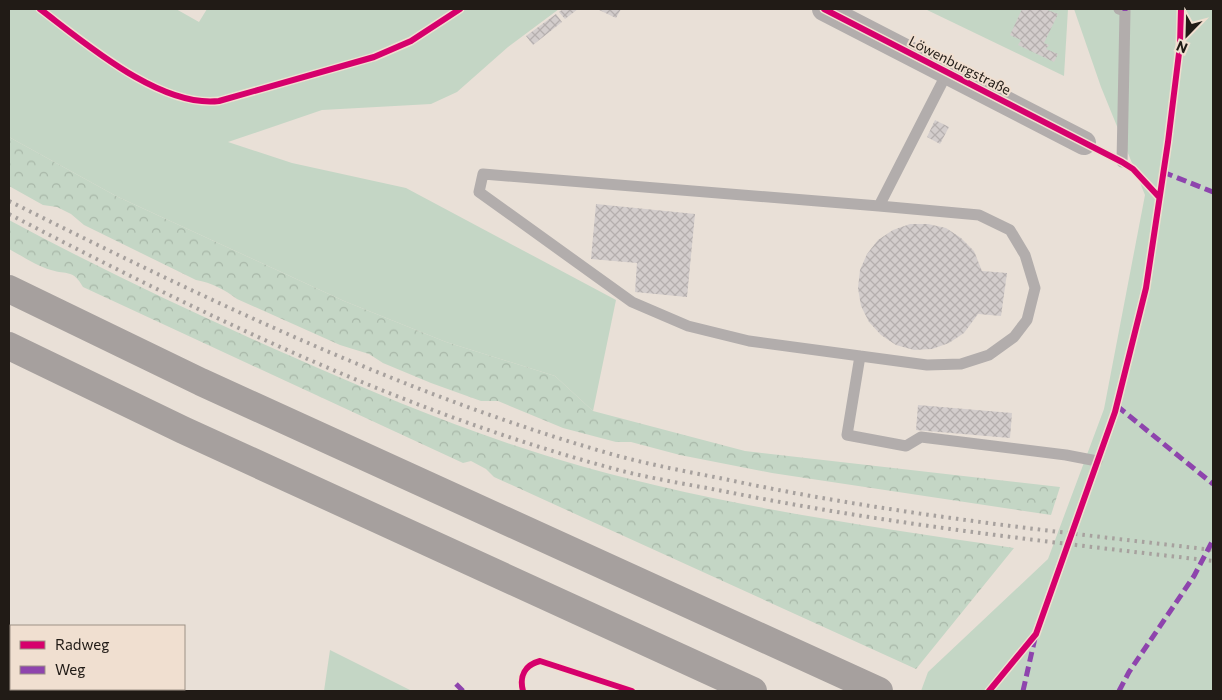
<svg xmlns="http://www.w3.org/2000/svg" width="1222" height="700" viewBox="0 0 1222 700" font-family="Commissioner,sans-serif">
  <defs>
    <pattern id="forest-crowns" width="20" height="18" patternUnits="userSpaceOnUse" patternTransform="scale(1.25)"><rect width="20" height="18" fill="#c4d6c5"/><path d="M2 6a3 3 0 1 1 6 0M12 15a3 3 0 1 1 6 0" fill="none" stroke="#a8b7a8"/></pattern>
    <pattern id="building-cross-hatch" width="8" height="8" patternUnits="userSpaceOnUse" patternTransform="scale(1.25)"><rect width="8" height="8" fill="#d3cdcc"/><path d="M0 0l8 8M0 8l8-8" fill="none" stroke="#b5afae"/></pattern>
  </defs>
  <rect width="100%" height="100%" fill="#e9e0d7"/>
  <path fill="#c4d6c5" d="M9 9H176L199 22 207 9H559L508 47 457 92 431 104 322 110 228 142 292 163 406 188 616 300 593 411 555 376 446 342 344 301 116 196 9 137Z
    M925 9H1068L1064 76Z
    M1074 9H1213V691H921L928 672 1048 559 1104 409 1145 195 1101 87Z
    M330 650 412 691H324Z"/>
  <path fill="url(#forest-crowns)" d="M9 137 116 196 344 301 446 342 555 376 593 411 745 451 1060 487 1051 515 772 473 680 455 631 442H616L563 428 498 401H481L431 383 383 363 369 354 340 345 237 299C224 289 212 283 196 280L84 225 71 214 57 207 43 205 9 186Z
    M9 220C102 270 197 315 293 357 379 395 467 432 557 459 706 504 861 525 1014 548L916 669 494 477 486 469 471 461 463 463 83 287C73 269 67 275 51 270 37 266 22 256 9 249Z"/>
  <path fill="url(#building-cross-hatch)" d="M563 9H578L565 19 559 12Z
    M597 9H621L616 18Z
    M1022 9H1045L1058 14 1044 43 1049 45 1046 49 1058 54 1054 62 1018 45 1021 40 1010 35Z
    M556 14 562 22 533 45 526 36Z
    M935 120 949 127 940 144 927 137Z
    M596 204 695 214 687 297 635 292 637 263 591 259Z
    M910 224H928L946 228 961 238 974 251 982 271 1007 273 1001 316 978 314 964 333 949 343 932 349 914 350 896 345 881 335 869 322 861 306 858 288 860 270 867 254 878 240 893 230Z
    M918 405 1012 413 1010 438 916 430Z"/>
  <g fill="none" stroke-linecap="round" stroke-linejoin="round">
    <path stroke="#b2adac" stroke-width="11" d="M1119 9 1125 11 1122 162
      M879 206 483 174 479 192 632 302 688 326 749 341 927 365 961 364 989 355 1014 337 1027 320 1035 288 1025 255 1010 230 979 215 879 206 947 73
      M860 356 847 435 906 446 921 437 1066 455 1097 461"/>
    <path stroke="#b2adac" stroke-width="24" d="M824 9 1084 143"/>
    <path stroke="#a6a09e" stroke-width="28" d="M9 289 201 382 879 691
      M9 346 183 430 753 691"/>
    <path stroke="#a7a19e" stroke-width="4" stroke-dasharray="2.5 5" stroke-linecap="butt" d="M9 201C205 299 400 393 611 454 650 465 690 472 729 480 889 514 1051 531 1213 550
      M9 214C201 314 401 411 611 468 647 478 686 484 723 491 885 524 1049 542 1213 561"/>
    <path stroke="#8e44ad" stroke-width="5" stroke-dasharray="10 5" stroke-linecap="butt" d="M1125 11V9
      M1163 172 1213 192
      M1117 406 1213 484
      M456 684 463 691
      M1023 691 1035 638
      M1119 691 1129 672 1194 576 1213 540"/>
    <g stroke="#f0dfd0" stroke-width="9">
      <path id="cycleway" d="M40 9C85 43 160 108 219 101L374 57 411 41 460 9
        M824 9 1122 162 1133 169 1159 197
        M523 691C519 676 525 665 540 661L632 691
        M989 691 1036 634 1115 412 1146 288 1168 142 1180 45 1181 9"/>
    </g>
    <use href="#cycleway" stroke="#d6006c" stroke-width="6"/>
  </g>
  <g text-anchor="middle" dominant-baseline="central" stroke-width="4" stroke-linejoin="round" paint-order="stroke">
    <g font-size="14" fill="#211b16" stroke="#f0dfd0">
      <text transform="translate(960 65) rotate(27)">Löwenburgstraße</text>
    </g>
  </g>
  <rect width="1222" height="700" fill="none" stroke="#211b16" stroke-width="20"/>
  <rect x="10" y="625" width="175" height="65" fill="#f0dfd0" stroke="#9d9186"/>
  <rect x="20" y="641" width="25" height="8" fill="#d6006c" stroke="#9d9186"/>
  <text x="55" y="650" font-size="15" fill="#211b16">Radweg</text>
  <rect x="20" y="666" width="25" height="8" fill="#8e44ad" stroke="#9d9186"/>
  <text x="55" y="675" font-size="15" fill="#211b16">Weg</text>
  <g transform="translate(1187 35) rotate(203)" stroke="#f0dfd0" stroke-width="4" paint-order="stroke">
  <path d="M0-4L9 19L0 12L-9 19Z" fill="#211b16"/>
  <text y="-8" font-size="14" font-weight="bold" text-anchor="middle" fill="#211b16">N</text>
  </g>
</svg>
